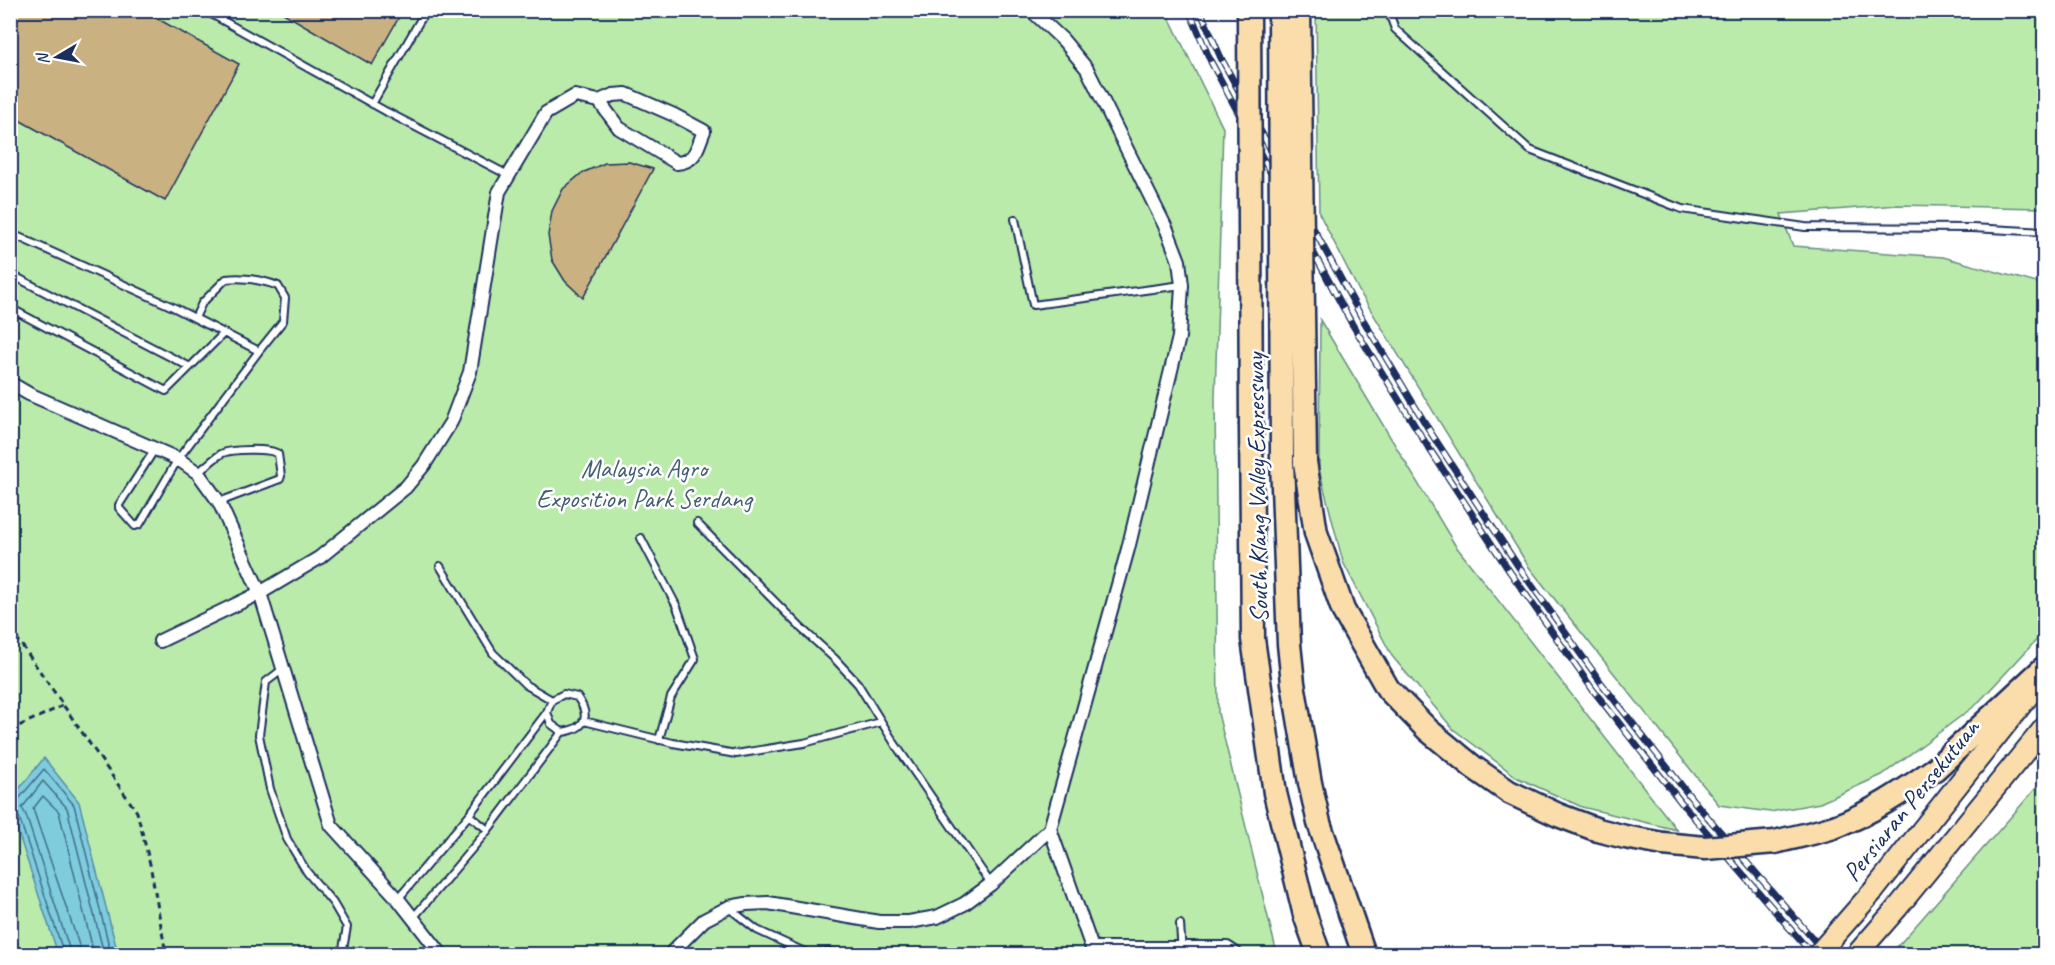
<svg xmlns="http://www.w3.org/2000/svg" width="2055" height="965" viewBox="0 0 2055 965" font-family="Caveat,sans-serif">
  <rect width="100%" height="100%" fill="#fff"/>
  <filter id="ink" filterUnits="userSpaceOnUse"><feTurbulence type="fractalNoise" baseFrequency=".0167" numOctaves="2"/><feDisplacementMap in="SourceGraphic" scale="12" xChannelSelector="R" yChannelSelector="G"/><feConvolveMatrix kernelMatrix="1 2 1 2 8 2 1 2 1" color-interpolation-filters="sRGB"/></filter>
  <g filter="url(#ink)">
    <path fill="#baebaa" stroke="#6a8d84" stroke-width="1.5" d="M10 11H1166L1223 128 1215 398 1218 713 1277 954H11Z
      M1316 11H2044V208L1898 205 1781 214 1793 246 1943 257 2044 285V632L1976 705 1882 775 1820 803 1770 812 1719 805 1529 567 1359 291 1319 213Z
      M1320 320 1455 545 1677 830 1582 807 1518 778 1453 729 1392 656 1343 562 1319 469Z
      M2044 779V954H1891Z"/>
    <path fill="#7eccdc" stroke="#568daa" stroke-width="1.5" d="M44 758 79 802 118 954H58L11 811V799Z"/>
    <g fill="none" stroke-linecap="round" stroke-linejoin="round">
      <path stroke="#436e90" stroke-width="1.5" d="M10 802 17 801 44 769 74 805 111 954
        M10 813 16 814 19 817 64 954
        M71 954 26 815 22 808 43 781 67 808 104 954
        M80 954 79 945 33 809 43 796 59 812 94 954"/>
    </g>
    <path fill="#c9b181" stroke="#1b2f5e" stroke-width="1.5" d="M10 10H142L239 64 165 201 10 115Z
      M278 10H403L372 65Z
      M629 162 653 169 583 298 565 281 552 260 548 235 552 211 563 189 582 173 605 163Z"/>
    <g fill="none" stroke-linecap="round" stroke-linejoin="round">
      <g stroke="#1b2f5e" stroke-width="10">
        <path id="lane" d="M204 10 387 112 508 175
          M1388 10 1395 29 1530 150 1682 209 1805 227 1972 228 2044 232
          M372 104 426 10
          M1015 219 1033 305 1182 285
          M10 233 173 307 259 351
          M10 274 190 367
          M10 308 166 391 224 333
          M155 449 119 505V508L135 526 140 524 178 459 259 351 283 321 285 298 278 286C260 279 245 277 226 279L202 303 195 318
          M198 473C205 467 213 459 221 454 230 449 270 448 278 454L281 476 280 479 219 502
          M697 523 801 628 835 659 858 684 895 744 991 884
          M641 538 677 607 695 659 671 697 659 740
          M440 566 493 653 526 685 552 700
          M283 669 266 682 259 735 270 789 287 839 307 872 333 903 347 927 342 954
          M584 721 673 743 736 754 804 743 881 722
          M469 815 488 830
          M398 899 469 815 547 712 552 700 564 694 577 697C591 716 586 729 562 732L551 724 547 712
          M729 908 757 930 809 954 828 952 847 954
          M413 918 488 830 562 732
          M1180 924 1182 954
          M422 954 434 945"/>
      </g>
      <g stroke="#1b2f5e" stroke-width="16">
        <path id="street" d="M10 383 29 394 178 459 198 473 219 502 260 593 331 825 398 899 441 954
          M160 641 260 593 319 558 406 487 424 465 451 422 470 372 499 192 546 113 575 96 599 101 619 128 677 163C697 161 697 147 704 131L674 115 626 94 613 95 599 101
          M1050 829 1092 948H1227L1236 954
          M670 954 704 920 729 907 746 904 768 903 879 922H909L937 917 964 904 991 884 1050 829 1128 549 1179 337 1182 285 1179 261 1167 230 1087 69 1063 40 1031 10"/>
      </g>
      <g stroke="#1b2f5e" stroke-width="24">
        <path id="primary" d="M1875 889 2041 680
          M1857 954 1898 907 2044 728"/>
      </g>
      <g stroke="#1b2f5e" stroke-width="27">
        <path id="highway" d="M1251 426 1253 639 1275 793 1305 915 1319 954
          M1282 461 1289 644 1293 683 1310 783 1319 823 1364 954
          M1305 462 1316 533 1343 610 1388 689 1428 730 1473 767 1509 792 1558 815 1598 830 1625 837 1663 844
          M1775 842C1795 837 1815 833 1834 827 1870 814 1904 791 1935 769L2044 668"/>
      </g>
      <path stroke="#1b2f5e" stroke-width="3" stroke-dasharray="6 4.5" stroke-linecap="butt" d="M10 628 137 812 150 864 166 954
        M10 730 62 706
        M10 930 22 954"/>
      <use href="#lane" stroke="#fff" stroke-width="6"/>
      <use href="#street" stroke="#fff" stroke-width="12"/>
      <use href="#primary" stroke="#fbddab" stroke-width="20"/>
      <use href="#highway" stroke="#fbddab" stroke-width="22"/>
      <g stroke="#1b2f5e" stroke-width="7">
        <path id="rail" d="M1189 10 1211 62 1352 324 1423 439 1510 572 1593 690 1684 806 1812 954
          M1200 10 1221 58 1362 318 1431 433 1518 566 1602 684 1692 799 1826 954"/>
      </g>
      <use href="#rail" stroke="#fff" stroke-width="4.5" stroke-dasharray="14" stroke-linecap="butt"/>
      <g stroke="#1b2f5e" stroke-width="24" stroke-linecap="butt">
        <path id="primary-bridge" d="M1818 954 1875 889"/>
      </g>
      <g stroke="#1b2f5e" stroke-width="27" stroke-linecap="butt">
        <path id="highway-bridge" d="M1249 10 1251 426
          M1280 10 1282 461
          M1299 10 1305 462
          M1663 844 1705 848 1775 842"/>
      </g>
      <use href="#primary-bridge" stroke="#fbddab" stroke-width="20"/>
      <use href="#highway-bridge" stroke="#fbddab" stroke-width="22"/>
    </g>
  </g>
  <g text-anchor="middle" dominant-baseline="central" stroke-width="5" stroke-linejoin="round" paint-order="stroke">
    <g font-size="26" fill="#435e71" stroke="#fff">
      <text x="644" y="468">Malaysia Agro<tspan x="644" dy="30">Exposition Park Serdang</tspan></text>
    </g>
    <g font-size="26" fill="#1b2f5e" stroke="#fff">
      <text transform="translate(1257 488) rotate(-91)">South Klang Valley Expressway</text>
      <text transform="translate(1911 800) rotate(-51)">Persiaran Persekutuan</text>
    </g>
  </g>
  <rect width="2055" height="965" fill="none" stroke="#fff" stroke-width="36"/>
  <rect x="18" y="18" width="2019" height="929" fill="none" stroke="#1b2f5e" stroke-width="2" filter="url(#ink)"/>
  <g transform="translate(57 57) rotate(260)" stroke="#ffffff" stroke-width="4.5" paint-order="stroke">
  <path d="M0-4.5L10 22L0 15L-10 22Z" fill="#1b2f5e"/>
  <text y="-9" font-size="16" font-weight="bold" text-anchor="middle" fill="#1b2f5e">N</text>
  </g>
</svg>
